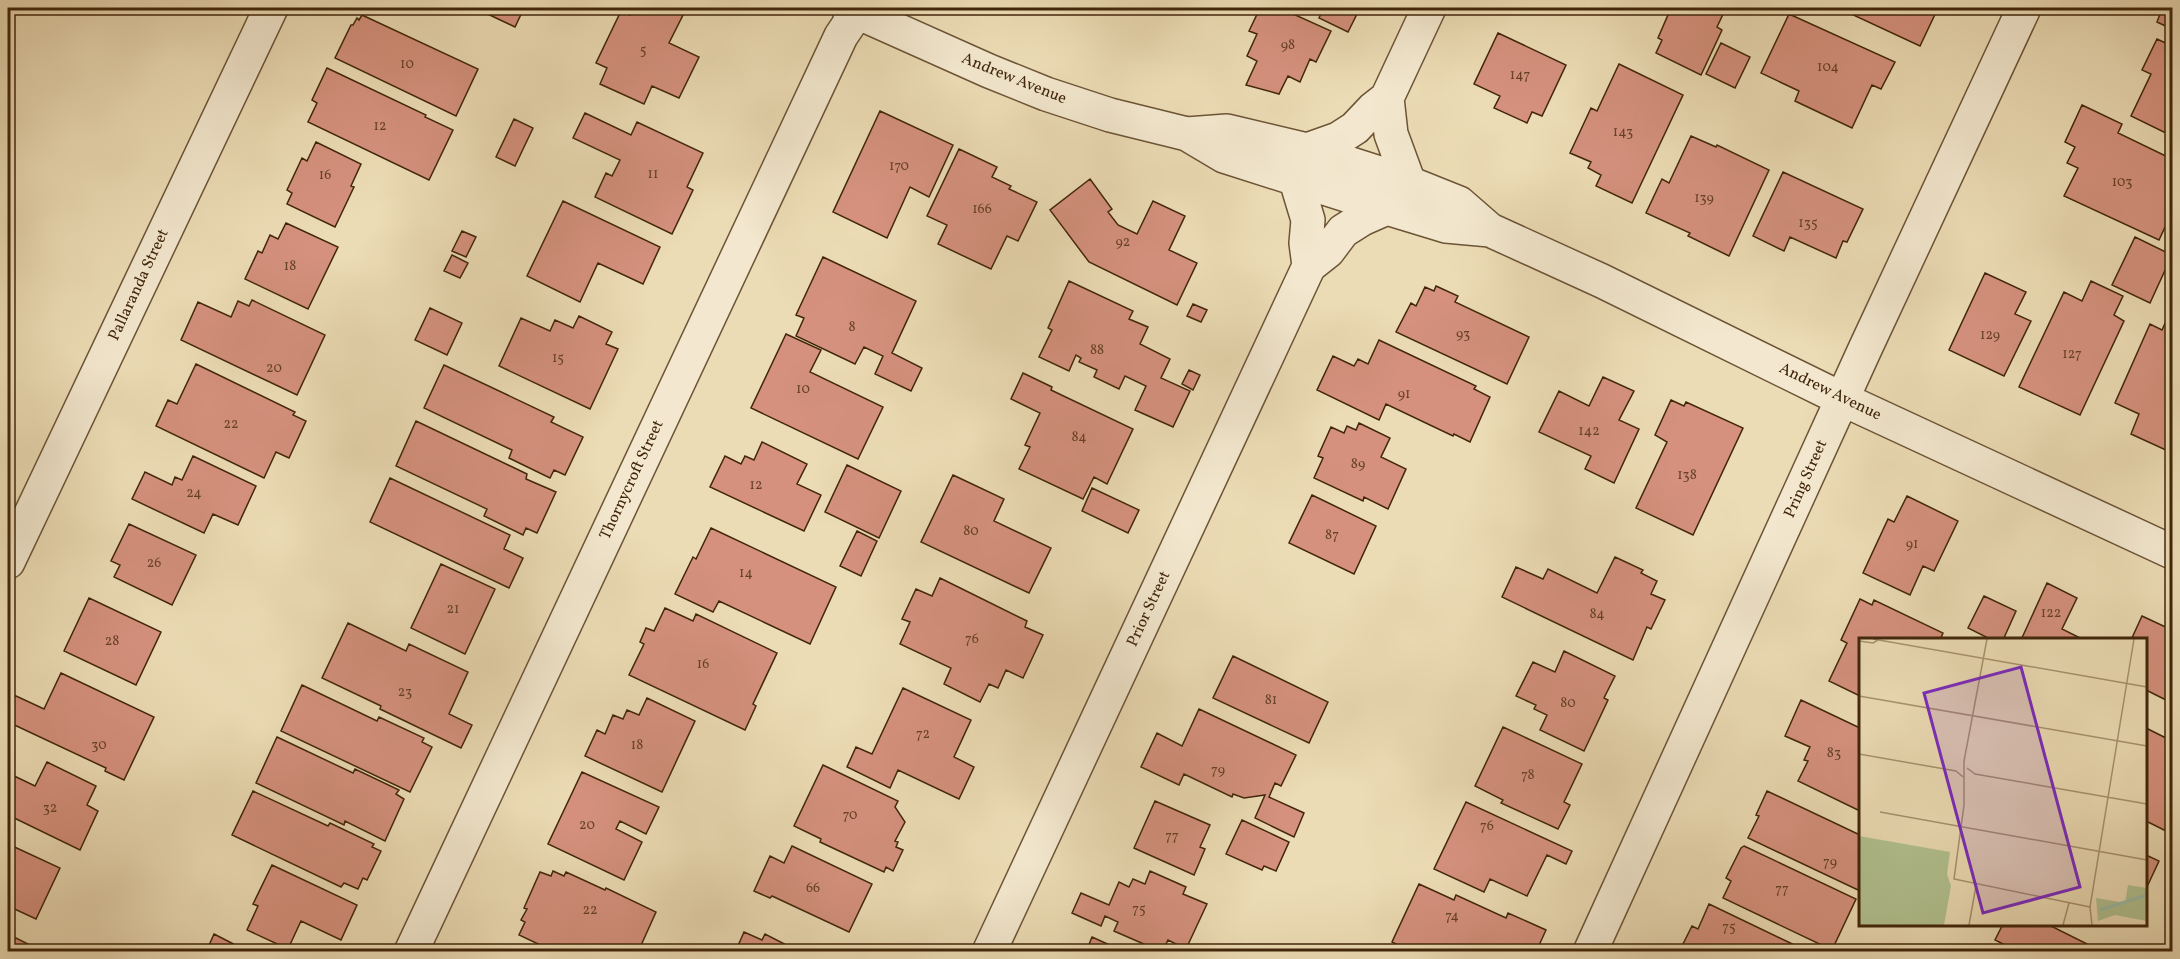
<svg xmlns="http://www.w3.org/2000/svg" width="2180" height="959" viewBox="0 0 2180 959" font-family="Vollkorn,serif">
  <rect width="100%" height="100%" fill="#ecdcb5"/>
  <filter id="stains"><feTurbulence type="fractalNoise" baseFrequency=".00333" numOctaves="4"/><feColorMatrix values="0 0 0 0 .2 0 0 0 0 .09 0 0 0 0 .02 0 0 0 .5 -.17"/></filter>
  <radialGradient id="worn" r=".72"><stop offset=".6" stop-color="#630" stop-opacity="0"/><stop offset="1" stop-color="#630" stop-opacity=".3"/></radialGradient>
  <path fill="#d5917e" stroke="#41260b" stroke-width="1.5" d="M475 8H524L515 27Z
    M634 8H667L683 15 669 43 699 57 679 98 652 86 644 104 600 84 607 68 596 63 621 11 630 15Z
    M1260 8H1280L1331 31 1316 62 1310 59 1300 82 1288 76 1279 94 1246 85 1257 61 1247 56 1257 34 1249 31Z
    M1324 8H1360L1348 32 1319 18Z
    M1671 8H1726L1717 27 1722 30 1701 75 1656 53 1662 40 1658 38Z
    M1846 8H1938L1920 46 1849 13 1851 10Z
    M2148 8H2172V29L2157 22 2160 14Z
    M1789 14 1895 62 1881 89 1872 85 1852 128 1795 101 1799 91 1761 73Z
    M362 15 478 69 456 116 335 58 351 25H353L357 18 359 20Z
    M1498 33 1566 65 1542 116 1532 112 1527 123 1494 108 1500 96 1474 84Z
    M2157 39 2172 46V136L2131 116 2151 74 2142 70Z
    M1721 43 1750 57 1735 88 1706 74Z
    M1619 64 1683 95 1632 203 1596 186 1601 175 1588 168 1591 162 1570 153 1591 108 1597 111Z
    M327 68 426 115 425 117 453 130 429 180 308 122 317 103 312 100Z
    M2082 105 2122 124 2118 133 2172 159V212L2159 240 2064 196 2078 168 2067 163 2075 147 2065 142Z
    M880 111 953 145 929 197 910 187 887 238 833 212Z
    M585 113 631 135 637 122 703 153 687 187 693 190 672 234 595 197 606 173 612 176 620 160 573 138Z
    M514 119 533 128 515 166 496 157Z
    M1691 136 1716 147 1717 145 1769 170 1729 256 1688 236 1690 233 1646 213 1662 179 1669 183Z
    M316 142 361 164 351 186 354 187 335 227 287 204 292 193 287 190 302 158 307 161Z
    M959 149 997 167 992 177 1011 186 1009 189 1037 202 1018 241 1007 236 991 269 938 244 947 225 927 216Z
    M1783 172 1863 209 1847 242 1843 241 1836 258 1790 237 1784 251 1753 236Z
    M1090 179 1112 209 1108 212 1118 225 1137 234 1153 201 1185 216 1169 250 1197 263 1177 305 1089 262 1050 210Z
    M563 201 660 247 643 284 598 263 580 302 527 276Z
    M286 223 338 247 308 309 245 279 258 251 262 253 270 235 278 239Z
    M462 231 476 237 466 257 452 251Z
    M2135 237 2172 255 2150 303 2112 285Z
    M452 255 468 263 460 278 444 271Z
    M823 257 916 301 892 353 922 368 911 391 875 374 883 356 864 347 855 364 796 336 804 318 796 315Z
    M1985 273 2026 292 2015 314 2031 321 2004 376 1949 350Z
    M1069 281 1133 311 1129 319 1148 327 1140 344 1170 359 1161 378 1190 391 1173 427 1135 410 1146 386 1125 376 1119 389 1094 377 1097 370 1079 362 1081 358 1076 355 1069 371 1039 357 1052 330 1048 328Z
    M2091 281 2123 296 2114 315 2124 321 2080 415 2019 387 2064 292 2082 301Z
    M1436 286 1458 296 1455 302 1529 337 1507 384 1396 332 1411 303 1416 306 1425 287 1434 291Z
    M252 300 325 335 297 395 181 340 198 302 231 317 238 301 249 306Z
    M1193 304 1207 310 1201 322 1187 316Z
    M430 308 462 323 447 355 415 340Z
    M2172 308V447L2170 446 2168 451 2131 434 2139 414 2115 403 2150 324 2162 330Z
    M579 316 612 332 606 344 618 349 590 409 499 366 521 318 550 331 555 320 573 328Z
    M786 334 821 350 810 372 883 407 858 459 751 408Z
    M1379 340 1476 386 1474 389 1490 397 1470 442 1454 434 1453 436 1386 404 1379 420 1317 390 1333 356 1354 366 1358 359 1368 364Z
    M196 364 295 412 293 415 306 421 289 458 276 452 264 478 156 426 168 400 177 404Z
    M444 365 554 417 551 422 583 437 565 475 554 470 550 478 509 458 512 450 424 408Z
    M1189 370 1200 375 1193 390 1182 384Z
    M1023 373 1052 387 1051 390 1133 429 1107 484 1094 477 1083 499 1019 469 1030 447 1025 445 1040 413 1011 399Z
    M1603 377 1634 391 1619 420 1639 429 1614 483 1585 469 1591 456 1539 432 1559 391 1589 406Z
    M1671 400 1684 406 1686 402 1743 428 1693 535 1636 508 1667 442 1655 435Z
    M416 421 527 474 526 479 556 492 537 533 526 528 523 535 484 516 487 509 396 466Z
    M1359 423 1390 438 1381 457 1406 469 1388 509 1364 497 1363 501 1314 478 1323 458 1318 456 1331 427 1344 433 1347 426 1356 430Z
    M762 442 807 464 797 484 821 495 804 531 710 487 725 456 741 464 745 456 754 460Z
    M193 456 256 486 238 525 213 514 204 533 132 499 145 472 172 485 175 477 182 480Z
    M847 465 901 491 879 538 825 512Z
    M953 475 1004 499 994 521 1051 548 1029 593 921 542Z
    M390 478 510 535 504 549 523 558 509 588 370 522Z
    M1092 488 1139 510 1128 533 1082 511Z
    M1312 495 1376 526 1354 574 1289 543Z
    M1907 496 1958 521 1934 571 1923 566 1910 595 1863 573 1888 519 1894 522Z
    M129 524 196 555 172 605 114 577 120 565 111 561Z
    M711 528 836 587 810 644 719 601 713 612 675 594 693 557 696 559Z
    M857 531 877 541 861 576 840 566Z
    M1615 557 1643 570 1641 573 1657 581 1651 594 1665 600 1651 629 1647 627 1633 660 1502 597 1516 567 1543 579 1548 569 1597 593Z
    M441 564 495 589 465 654 411 628Z
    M940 578 1027 621 1025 627 1043 635 1023 678 1006 670 998 688 989 684 980 702 944 684 951 668 900 644 910 622 902 619 916 589 932 596Z
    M2047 583 2077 598 2062 629 2084 640H2021Z
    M1984 596 2016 611 2003 640H1992L1968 628Z
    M89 598 161 632 136 685 64 651Z
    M1860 599 1872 605 1874 600 1943 633 1940 640H1860V696L1829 681 1847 643 1841 640Z
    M665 608 693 621 696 614 777 653 753 704 756 706 745 730 629 675 644 644 640 642 646 628 654 631Z
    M2142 616 2172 630V703L2146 690V640H2131Z
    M348 623 406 651 409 644 468 672 449 714 472 725 461 748 380 709 381 706 322 678Z
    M1564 651 1615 676 1604 698 1608 700 1584 751 1540 730 1547 715 1534 709 1536 705 1516 696 1533 662 1555 672Z
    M1233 656 1328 702 1309 743 1213 698Z
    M61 673 154 717 124 780 105 771 106 768 8 722V709L14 695 44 709Z
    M302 685 377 721 379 717 424 738 422 742 432 747 410 792 281 731Z
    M903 688 971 720 954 757 974 767 959 799 898 770 890 788 847 767 856 747 872 754Z
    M647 698 695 721 662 792 585 756 597 730 605 734 613 715 623 719 627 710 639 715Z
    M1801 700 1860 728V811L1798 781 1808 761 1804 760 1810 747 1785 736Z
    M1199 709 1296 755 1281 786 1275 783 1269 797 1304 813 1294 837 1255 818 1265 795 1244 798 1233 794 1232 797 1184 774 1179 785 1141 767 1157 733 1182 746Z
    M1503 727 1582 764 1564 802 1570 805 1558 829 1501 803 1503 800 1475 786Z
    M2146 728 2172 741V834L2146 821Z
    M277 737 353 773 355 769 399 790 396 794 404 799 385 841 345 821 344 825 256 783Z
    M47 762 96 786 87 805 98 811 80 850 8 815V773L35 786Z
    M823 765 898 801 895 807 905 822 895 841 898 842 896 847 903 850 893 871 886 867 884 872 820 842 821 839 794 826Z
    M582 772 659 807 646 834 620 821 616 829 642 842 624 880 548 844Z
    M253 791 328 826 330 823 374 844 372 847 381 851 367 880 363 878 358 889 344 883 341 887 232 835Z
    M1767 791 1860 835V886L1858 890 1748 838 1759 816 1756 815Z
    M1155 801 1210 825 1200 847 1205 849 1194 875 1134 848Z
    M1466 802 1572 851 1566 864 1547 855 1527 896 1490 879 1484 892 1434 869Z
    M1242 820 1289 842 1276 871 1264 866 1262 870 1226 854Z
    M8 844 60 868 36 919 8 906Z
    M792 846 872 884 849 932 772 896 770 898 754 891 770 856 784 863Z
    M1744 846 1856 899 1832 950 1723 898 1731 881 1726 878 1741 848Z
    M2146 855 2159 861 2146 889Z
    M272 865 357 905 341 940 301 921 288 949 247 930 258 906 253 904Z
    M553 871 564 876 566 872 605 890 606 888 656 912 638 952H555L519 935 525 922 521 920 527 909 524 908 540 872 551 876Z
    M1150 871 1186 887 1183 894 1207 904 1186 949 1168 940 1162 952 1114 931 1118 922 1105 916 1101 926 1072 913 1081 893 1109 905 1119 882 1129 887 1133 879 1145 884Z
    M1419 884 1454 900 1456 895 1506 918 1508 913 1546 930 1536 952H1411L1392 942Z
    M1709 904 1809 952H1693L1682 946 1692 926 1698 929Z
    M2003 924H2047L2095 948 2094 952H2012L2013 949 1995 940Z
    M744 932 762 940 765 934 800 952H729L732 946 737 948Z
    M8 934 28 944 26 948 29 949 28 952H8Z
    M214 934 249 952H206Z
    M1092 937 1125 952H1086Z"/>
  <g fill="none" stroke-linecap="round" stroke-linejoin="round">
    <g stroke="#6c5436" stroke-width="36">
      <path id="minor" d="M848 8 989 71 1046 94 1110 115 1187 134 1227 131 1307 150 1404 181 1459 203 1490 230 1602 281 1842 399 2172 552
        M1387 98 1391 134 1409 183
        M1187 134 1224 156 1387 208 1446 226 1490 230
        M1307 150 1338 139 1355 128 1373 109 1387 98 1429 8
        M1295 177 1308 220 1306 243 1309 266
        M8 562 271 8
        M411 952 841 36 860 8
        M989 952 1309 266 1328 251 1343 231 1362 219 1387 208
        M1590 952 1865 349 2024 8"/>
    </g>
    <use href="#minor" stroke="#f3e8cf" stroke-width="33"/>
  </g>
  <g text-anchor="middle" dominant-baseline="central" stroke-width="5" stroke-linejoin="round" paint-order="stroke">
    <g font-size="14" fill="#664128">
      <text x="1288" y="45">98</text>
      <text x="643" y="50">5</text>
      <text x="407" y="64">10</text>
      <text x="1828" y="67">104</text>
      <text x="1520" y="75">147</text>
      <text x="380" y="126">12</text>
      <text x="1623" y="132">143</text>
      <text x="899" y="166">170</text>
      <text x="653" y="174">11</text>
      <text x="325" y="175">16</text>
      <text x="2122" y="182">103</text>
      <text x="1704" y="198">139</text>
      <text x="982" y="209">166</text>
      <text x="1808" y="223">135</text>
      <text x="1123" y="242">92</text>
      <text x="290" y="266">18</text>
      <text x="852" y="327">8</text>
      <text x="1463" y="334">93</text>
      <text x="1990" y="335">129</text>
      <text x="1097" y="350">88</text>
      <text x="2072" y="354">127</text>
      <text x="558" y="358">15</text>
      <text x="274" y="368">20</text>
      <text x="803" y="389">10</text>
      <text x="1404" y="394">91</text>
      <text x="231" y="424">22</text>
      <text x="1589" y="431">142</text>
      <text x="1079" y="437">84</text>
      <text x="1358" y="464">89</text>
      <text x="1687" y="475">138</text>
      <text x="756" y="485">12</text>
      <text x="194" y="493">24</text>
      <text x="971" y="531">80</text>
      <text x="1332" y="535">87</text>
      <text x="1912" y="544">91</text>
      <text x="154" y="563">26</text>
      <text x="746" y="573">14</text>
      <text x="453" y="609">21</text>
      <text x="2051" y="613">122</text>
      <text x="1597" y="614">84</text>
      <text x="972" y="639">76</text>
      <text x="112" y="641">28</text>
      <text x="703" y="664">16</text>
      <text x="405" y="692">23</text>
      <text x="1271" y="700">81</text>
      <text x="1568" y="703">80</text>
      <text x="923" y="734">72</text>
      <text x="99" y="745">30</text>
      <text x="637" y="745">18</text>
      <text x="1834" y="753">83</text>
      <text x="1218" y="770">79</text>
      <text x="1528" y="775">78</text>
      <text x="50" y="808">32</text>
      <text x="850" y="815">70</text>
      <text x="587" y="825">20</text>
      <text x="1487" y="826">76</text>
      <text x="1172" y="836">77</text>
      <text x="1830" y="862">79</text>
      <text x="813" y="888">66</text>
      <text x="1782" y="889">77</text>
      <text x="1139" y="909">75</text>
      <text x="590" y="910">22</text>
      <text x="1452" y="916">74</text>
      <text x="1729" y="927">75</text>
    </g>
    <g font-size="16" fill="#41260b" stroke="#f3e8cf">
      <text transform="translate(1014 79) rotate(22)">Andrew Avenue</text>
      <text transform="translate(139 285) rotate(-65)">Pallaranda Street</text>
      <text transform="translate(1830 392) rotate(26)">Andrew Avenue</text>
      <text transform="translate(1806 479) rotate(-66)">Pring Street</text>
      <text transform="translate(632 480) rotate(-65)">Thornycroft Street</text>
      <text transform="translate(1149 609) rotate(-65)">Prior Street</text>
    </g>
  </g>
  <g transform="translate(1859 638)">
    <rect width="288" height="288" fill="#ecdcb5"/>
    <path d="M0 198 91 214 88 236 92 248 85 287H0ZM269 247 288 250V283L256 277 239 283 237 260 266 265Z" fill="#b2c292"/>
    <path fill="none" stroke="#99bcaa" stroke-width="3" d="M241 272 288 257"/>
    <path fill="none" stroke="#a89371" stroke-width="1.5" d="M14 1 288 49M128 1 105 123V167L95 241 231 269M0 3 14 5 19 2M0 58 288 108M0 116 97 133 104 139M108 130 116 136 288 166M21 174 288 222M110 287 117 248M204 287 210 265M233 287 231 269 275 1"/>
    <path fill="#7b2cbf" fill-opacity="0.15" stroke="#7b2cbf" stroke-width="3" d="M162 29 221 249 124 275 65 55Z"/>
    <rect width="288" height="288" fill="none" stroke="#41260b" stroke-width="3"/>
  </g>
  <rect width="2180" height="959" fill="none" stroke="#ecdcb5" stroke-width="30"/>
  <rect x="9" y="9" width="2162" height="941" fill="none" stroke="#41260b" stroke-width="3"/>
  <rect x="15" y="15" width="2150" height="929" fill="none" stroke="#41260b" stroke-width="1.5"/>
  <rect width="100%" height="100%" filter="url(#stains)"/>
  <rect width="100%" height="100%" fill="url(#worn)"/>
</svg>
